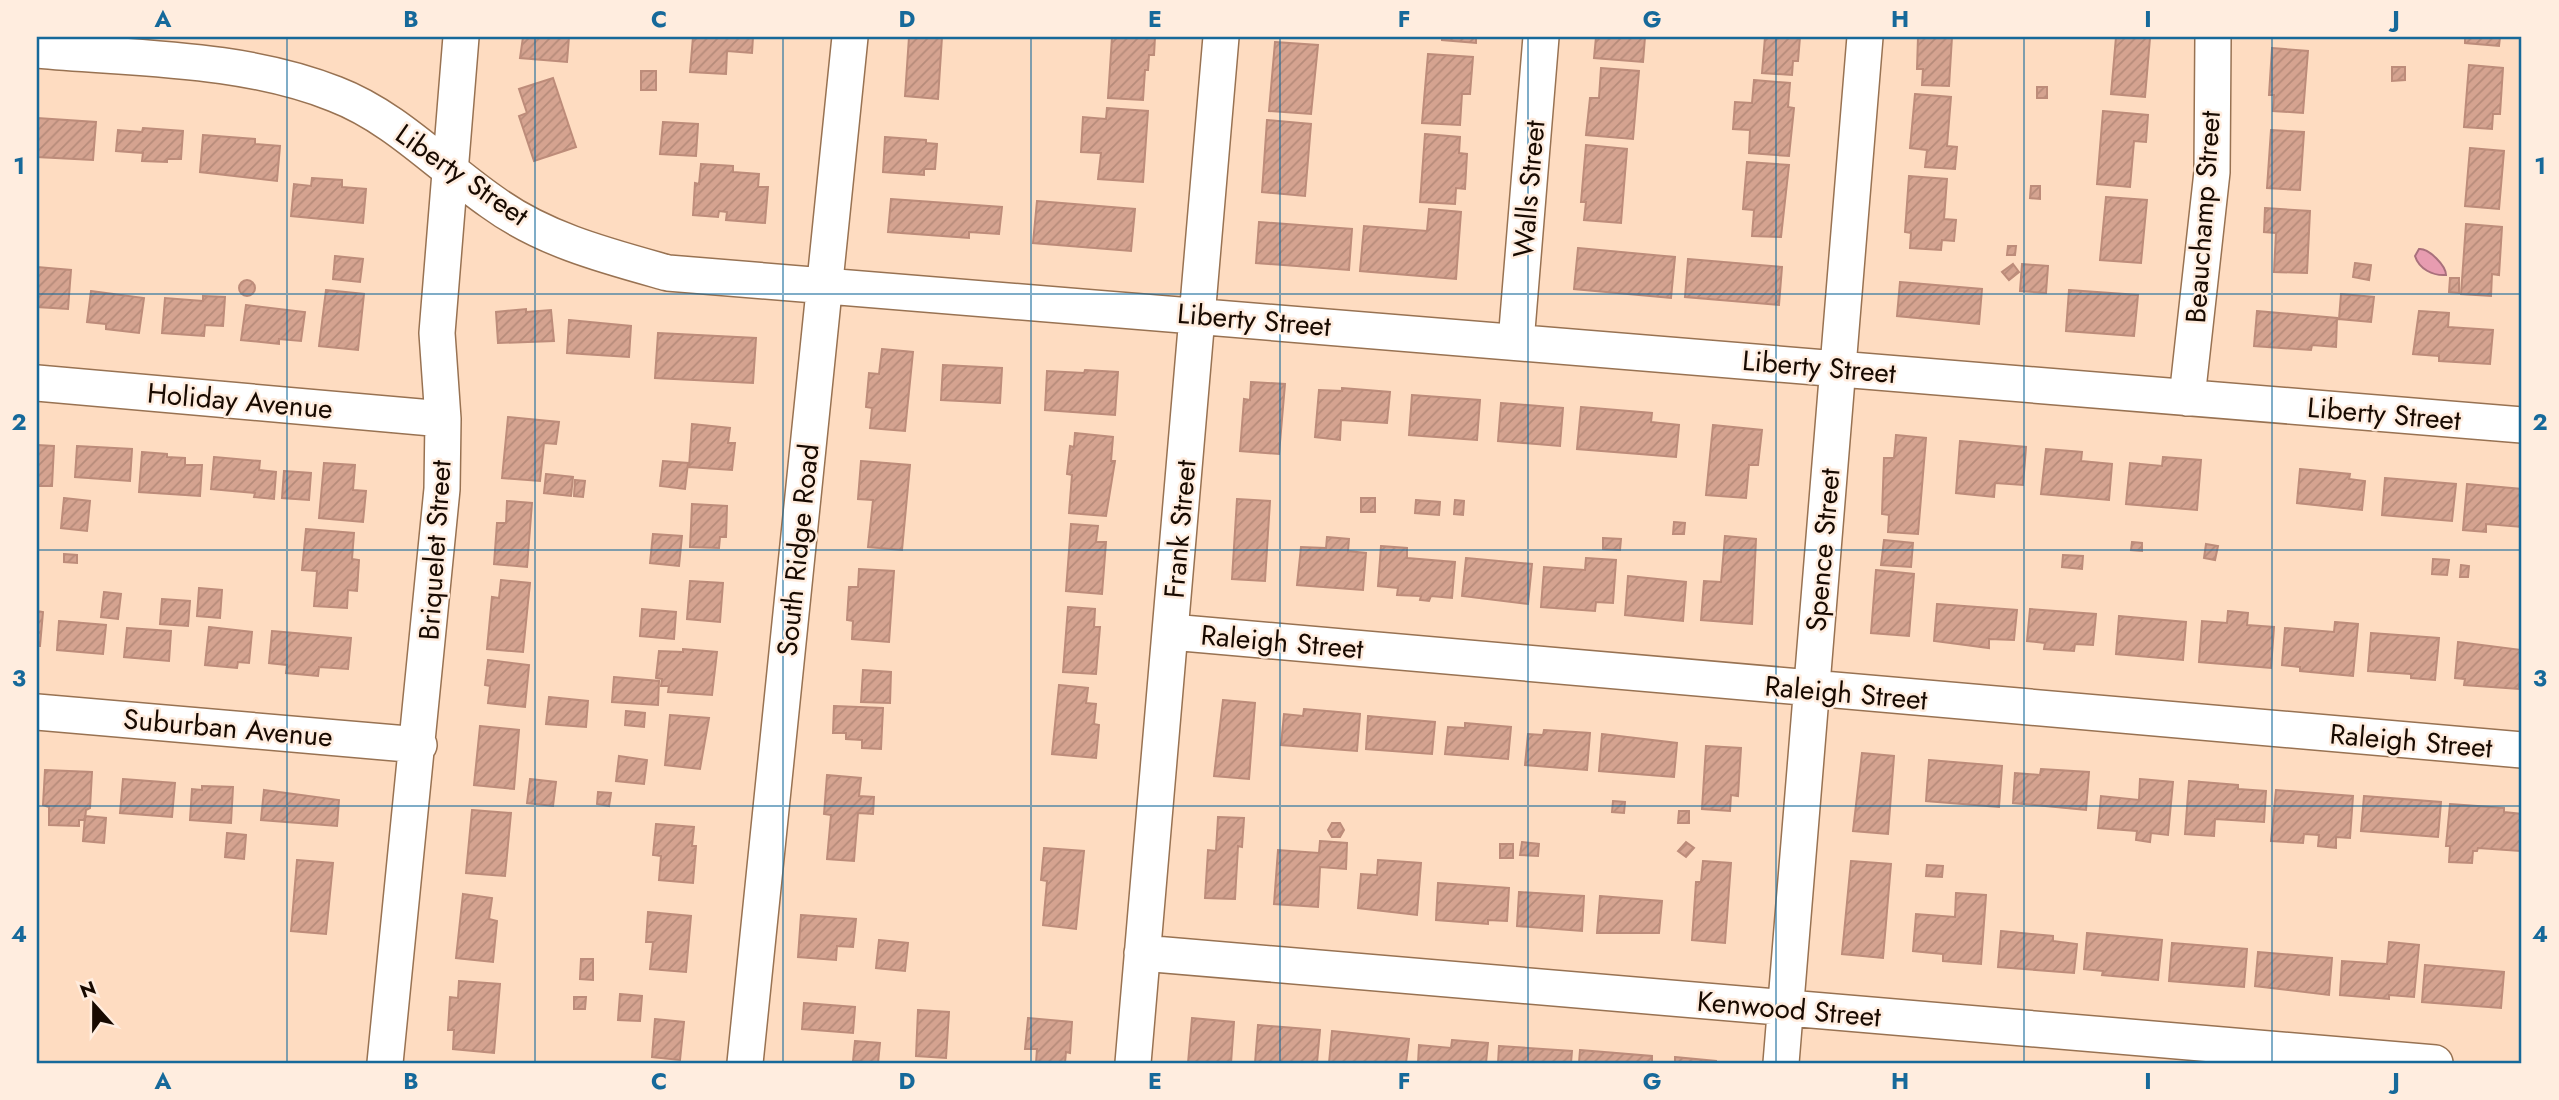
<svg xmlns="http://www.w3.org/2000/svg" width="2559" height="1100" viewBox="0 0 2559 1100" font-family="Jost,sans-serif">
  <defs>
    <pattern id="building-hatch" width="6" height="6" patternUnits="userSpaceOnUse" patternTransform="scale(1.75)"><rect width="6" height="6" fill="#d5a390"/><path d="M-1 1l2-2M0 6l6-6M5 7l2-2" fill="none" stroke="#b68b7a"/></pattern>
  </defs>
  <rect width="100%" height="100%" fill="#fedcc1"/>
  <path fill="#e79cb0" stroke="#a9707c" stroke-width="2" d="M2419 249C2429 248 2446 266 2446 275 2433 276 2419 269 2415 256Z"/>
  <path fill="url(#building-hatch)" stroke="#bd8c7a" stroke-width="2" d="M523 37H569L567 62 520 58Z
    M693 37H753L752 53 727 51 726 74 690 72Z
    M909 37H942L938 99 905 96Z
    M1112 37H1155L1154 55H1149L1148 70H1145L1143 100 1108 98Z
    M1442 37H1476V43L1442 40Z
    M1596 37H1645L1643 62 1594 58Z
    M1765 37H1800L1798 61H1793L1792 75 1762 73Z
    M1918 37H1952L1949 86 1922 85 1923 69H1917Z
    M2116 37 2150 38 2145 97 2111 94Z
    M2465 37H2500L2499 46 2465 43Z
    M1275 42 1318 45 1311 114 1269 111Z
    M2272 48 2308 51 2303 113 2273 111 2274 95H2269Z
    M1428 54 1473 57 1470 94H1462L1460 125 1422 123Z
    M2469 65 2503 68 2500 114H2493L2492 129 2464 127Z
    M2392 67H2405V80L2392 81Z
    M1601 68 1639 71 1633 139 1586 135 1590 98H1599Z
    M641 71H656V90H641Z
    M553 78 576 147 534 161 519 116 527 113 519 89Z
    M1754 80 1790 83 1788 107 1794 108 1789 156 1749 153 1750 130 1733 129 1735 102 1752 103Z
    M2037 87H2047V98H2037Z
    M1915 94 1951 97 1947 146 1957 147 1955 169 1925 167 1927 150 1910 148Z
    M1107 108 1148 111 1143 182 1098 179 1101 153 1081 152 1083 117 1106 119Z
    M2103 111 2148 115 2146 142 2134 141 2130 187 2097 184Z
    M37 118 96 122 93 160 37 157Z
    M1267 120 1311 124 1305 196 1262 192Z
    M663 122 698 124 696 156 660 154Z
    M143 128 183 131 181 159H167V162L142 161 143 153 116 151 118 130 142 132Z
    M2271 130 2304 132 2300 190 2267 188Z
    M1425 134 1460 137 1459 153 1467 154 1465 189 1456 188 1455 204 1420 202Z
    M203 135 255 139V144L280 146 277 181 200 172Z
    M885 137 926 140V143L937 144 935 169H924V175L883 172Z
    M1586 145 1627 149 1621 223 1584 220 1586 202H1581Z
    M2470 148 2504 151 2499 209 2465 206Z
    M1747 162 1789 165 1781 237 1752 236 1754 210 1743 209Z
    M701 164 733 166V172L759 174 758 187H768L765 223 726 220 727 212 719 211 718 217 693 215 695 183 699 184Z
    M1909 176 1947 179 1944 219 1956 220 1954 241 1942 240 1941 250 1910 248 1911 233 1905 232Z
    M312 178 342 180V187L366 189 363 223 291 216 294 184 311 186Z
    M2031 186H2040V199L2030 198Z
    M2106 197 2147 200 2141 263 2100 260Z
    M891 199 1002 207 999 234 969 232V238L888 232Z
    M1037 201 1135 209 1131 251 1033 243Z
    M2265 208 2310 211 2307 273 2274 272 2276 233 2264 232Z
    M1429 209 1461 212 1456 279 1360 271 1364 226 1427 231Z
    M1259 222 1352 229 1349 270 1256 263Z
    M2466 224 2502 227 2499 275 2492 274 2491 296 2461 294Z
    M2008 246H2016L2015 255H2007Z
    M1578 248 1675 257 1671 298 1574 289Z
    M335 256 363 259 360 282 333 279Z
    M1688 259 1782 267 1779 305 1685 297Z
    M2355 263 2371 265 2369 280 2353 277Z
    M2013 264 2019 272 2009 280 2002 272Z
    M2022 264 2048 266 2046 293 2020 291Z
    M37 267 71 270 68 309 37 307Z
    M2450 278H2459V293L2449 292Z
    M239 288a8 8 0 1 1 16 0a8 8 0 1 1-16 0Z
    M1900 282 1982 289 1979 324 1897 316Z
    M326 290 364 294 358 350 319 346Z
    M2069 290 2138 295 2134 336 2066 331Z
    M91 291 144 298 139 333 106 329V324L87 322Z
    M2341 294 2374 297 2371 322 2339 319Z
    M203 296 225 297 223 326 205 325 204 336 162 333 165 298 203 301Z
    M246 305 305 312 301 341 279 339V344L241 340Z
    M526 309V312L551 310 554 341 498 343 496 312Z
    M2257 311 2337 318 2336 347 2312 345 2311 350 2254 346Z
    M2419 311 2449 313 2448 327 2493 330 2490 364 2439 361V356L2413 354Z
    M569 320 631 326 629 357 567 353Z
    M658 333 756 338 753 383 655 378Z
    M882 349 913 352 905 431 870 428 872 408 866 407 869 373 879 374Z
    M943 365 1002 368 1000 403 941 400Z
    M1085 370 1118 372 1115 415 1045 410 1047 371 1084 373Z
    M1251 382 1285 384 1279 454 1240 451 1244 399 1250 400Z
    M1342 388 1390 392 1387 423 1341 420 1340 440 1315 437 1319 390 1342 391Z
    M1412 395 1480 400 1477 440 1409 435Z
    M1501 403 1563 408 1560 446 1498 441Z
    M1581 407 1652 413 1651 422 1679 425 1676 457 1577 449Z
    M508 417 559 422 556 444 544 443 540 481 502 478Z
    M692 424 730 428 728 443H735L732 470 689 467Z
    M1713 425 1762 430 1758 465H1749L1746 498 1706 495Z
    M1075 433 1113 437 1111 461H1115L1106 516 1069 513 1072 475 1067 474 1070 446 1074 447Z
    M1896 435 1926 438 1918 534 1888 532 1889 515 1882 514 1884 458H1894Z
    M1960 441 2026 447 2023 485 1995 483 1994 497 1956 493Z
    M37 445 54 446 52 486H37Z
    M77 446 132 449 130 481 75 477Z
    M2046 449 2082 452 2081 461 2112 464 2109 500 2041 494Z
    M142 452 167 454V457L185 458V465H202L200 496 139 492Z
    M214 457 260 461 259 470 276 472 274 499 254 497 255 493 211 489Z
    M2163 457 2201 460 2197 510 2126 504 2130 463 2162 466Z
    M663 461 688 463 685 489 660 486Z
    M861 461 910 465 902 550 868 547 873 500 858 499Z
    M324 463 355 465 353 490 366 491 363 522 319 518Z
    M2300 469 2350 474 2349 479 2365 481 2362 510 2297 503Z
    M284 471 311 473 309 500 282 498Z
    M546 474 573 477 571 496 544 493Z
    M2385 478 2456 484 2452 521 2382 515Z
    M575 480 585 481 583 497 574 496Z
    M2467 484 2522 489V527L2486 524V532L2463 530Z
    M64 498 90 501 87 531 61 528Z
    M1361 498H1375V512H1361Z
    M1237 499 1270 501 1265 581 1232 579Z
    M1416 500 1440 502 1439 515 1415 513Z
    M1455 500 1464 501 1463 515 1454 514Z
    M507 501 532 503 527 567 494 564 497 523H506Z
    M692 504 727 506 726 537H720L719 548 690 547Z
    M1674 522 1685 523 1684 534H1673Z
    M1071 524 1098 526 1096 542H1106L1102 594 1066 591Z
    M306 529 354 533 352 559 359 560 357 591 348 590 347 608 314 606 317 571 302 570Z
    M653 534 682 536 679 566 650 563Z
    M1725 536 1756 539 1752 624 1701 620 1704 581 1721 582Z
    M1327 537 1349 539 1348 551 1366 553 1363 590 1297 585 1301 547 1326 548Z
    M1603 538 1621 539 1620 550 1603 549Z
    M1884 540 1913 543 1911 567 1881 565Z
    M2132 542 2142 543V551L2131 550Z
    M2206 544 2218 546 2215 560 2204 558Z
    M1381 546 1407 548V558L1455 562 1452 598 1431 596 1429 601 1420 600 1421 596 1397 595 1398 588 1378 586Z
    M64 554 77 555V563L64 562Z
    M2063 555 2083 556 2082 569 2062 567Z
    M1466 558 1532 564 1528 604 1462 596Z
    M1586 558 1616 560 1613 603 1596 602 1595 611 1541 607 1544 567 1585 570Z
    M2433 559 2449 560 2447 575 2432 574Z
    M2461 565 2469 566 2468 577H2460Z
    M859 569 894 571 889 642 852 639 853 621 847 620 849 587H858Z
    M1876 570 1914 574 1909 636 1871 633Z
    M1628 576 1686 582 1683 621 1625 615Z
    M501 580 530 583 523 652 487 649 492 597 499 598Z
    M690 581 723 583 720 622 687 619Z
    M199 588 222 590 220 618 197 616Z
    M104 592 121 594 118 619 101 617Z
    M162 599 190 601 188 626 160 624Z
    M1937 604 2017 610 2014 640 1989 639V648L1934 641Z
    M1068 607 1095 609 1094 627H1100L1096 674 1063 672Z
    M642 609 676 612 674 639 640 636Z
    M2030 609 2096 614 2093 645 2075 644 2074 651 2044 649 2045 643 2027 641Z
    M37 611 43 612 40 646H37Z
    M2228 611 2248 613 2247 625 2274 627 2271 668 2199 662 2202 621 2227 623Z
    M2119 616 2186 622 2183 660 2116 654Z
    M59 621 106 625 103 654 57 650Z
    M2335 622 2358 624 2353 676 2300 671V667L2282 665 2285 628 2334 632Z
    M209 627 252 632 249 663 238 662 237 668 205 665Z
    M127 628 171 631 169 661 124 657Z
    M272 631 351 638 348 669 319 667 318 676 286 673 287 665 269 663Z
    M2371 633 2439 638 2435 680 2411 678V674L2368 671Z
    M2458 642 2522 650 2519 689 2464 685 2465 679 2455 678Z
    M683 649 717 652 712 695 668 692 669 686H661L662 679 656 678 659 651 683 652Z
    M488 660 529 665 525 707 488 703 490 686 485 685Z
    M863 670 891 672 890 703 861 702Z
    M614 677 659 681 658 705 612 702Z
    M1059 685 1088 688 1086 703 1096 704 1094 724 1099 725 1096 758 1052 754Z
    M549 697 588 701 586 727 546 724Z
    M1223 700 1255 703 1249 779 1214 776Z
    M834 706 883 708 881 749 862 748V740L846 739V733H833Z
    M1304 709 1360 714 1357 751 1281 745 1284 714 1303 716Z
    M626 711 645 713 644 727 625 725Z
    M670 715 709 718 700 769 665 765Z
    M1368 716 1435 722 1432 754 1366 749Z
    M1465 723 1511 727 1508 759 1445 754 1448 727 1465 728Z
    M480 726 519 730 514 789 474 785Z
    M1544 730 1590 733 1587 770 1525 765 1528 734 1543 735Z
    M1602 734 1677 743 1674 777 1599 771Z
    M1706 746 1741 748 1738 796 1731 795 1730 811 1702 809Z
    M1862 753 1894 756 1888 834 1853 831Z
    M619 756 647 760 644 784 616 781Z
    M1929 760 2002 766 1999 807 1926 801Z
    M2041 769 2089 772 2086 810 2013 803 2015 773 2040 775Z
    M45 770 92 772 90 808 86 810 85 820H79V826L49 825V807L43 805Z
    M827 775 861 778 859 796 874 797 873 814 858 813 854 861 827 859 831 815 824 814Z
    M123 779 175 783 172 817 120 813Z
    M530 779 556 782 553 806 527 803Z
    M2140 779 2173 782 2168 835 2151 833 2150 842 2136 840 2137 831 2098 828 2101 796 2139 800Z
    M2189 781 2238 785V789L2266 791 2264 822 2215 819 2214 836 2185 834Z
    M202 786 233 787 231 823 190 820 192 789 202 790Z
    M264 790 339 800 337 826 261 820Z
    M2276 790 2353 796 2350 838 2336 837V848L2318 846 2319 835 2304 834 2303 843 2271 841Z
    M598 792 611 793 609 806 597 804Z
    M2364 796 2441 802 2438 837 2361 831Z
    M1613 801 1625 802 1624 813 1612 812Z
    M2450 804 2504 808V812L2522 814 2520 851 2478 848 2477 851H2473L2472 863 2449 862 2450 846H2446Z
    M472 810 511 813 505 876 466 873Z
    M1679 811H1689V823H1678Z
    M85 816 106 818 104 843 83 841Z
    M1218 817 1244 818 1242 847 1238 846 1235 899 1205 898 1208 850 1216 851Z
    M1332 823H1340L1344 830 1340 837H1332L1328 830Z
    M656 824 694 827 692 846H696L693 883 659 880 661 856 653 855Z
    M227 833 246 835 244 859 225 857Z
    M1320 841 1347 843 1346 869 1320 867 1318 907 1274 904 1278 850 1319 853Z
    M1522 842 1539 844 1538 856 1520 855Z
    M1686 842 1694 848 1686 857 1678 851Z
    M1500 844H1513V858H1500Z
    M1044 848 1084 851 1076 929 1043 925 1047 881 1041 880Z
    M297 860 333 863 326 934 291 931Z
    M1378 860 1421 863 1417 915 1358 908 1361 874 1377 875Z
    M1703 861 1731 863 1725 943 1692 940 1696 882H1701Z
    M1851 861 1891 864 1883 958 1842 954Z
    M1927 865 1943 866 1942 877 1926 876Z
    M1438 883 1509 888 1507 921 1488 920V924L1436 920Z
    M1519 892 1584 896 1582 931 1517 926Z
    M1956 893 1986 895 1981 964 1943 961V954L1913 951 1916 914 1955 917Z
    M463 894 492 898 489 919 497 921 493 962 456 958Z
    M1600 896 1662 901 1659 933H1597Z
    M648 912 691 916 686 972 650 969 653 942H646Z
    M801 915 856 919 853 947 837 946 836 960 798 957Z
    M2001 931 2053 936V941L2077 944 2074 973 1998 967Z
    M2087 933 2162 940 2158 980 2102 975 2103 971 2084 969Z
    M879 940 908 943 905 971 876 968Z
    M2389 942 2419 945 2414 997 2389 995V999L2340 995 2342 961 2387 964Z
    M2172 943 2247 949 2244 987 2169 981Z
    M2258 952 2332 958 2329 995 2255 986Z
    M581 959H593V980L580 979Z
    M2425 965 2504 972 2501 1008 2422 1002Z
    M459 981 500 984 494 1053 453 1049 454 1030H448L450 997 458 998Z
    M620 994 642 996 640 1021 618 1020Z
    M574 997H586L585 1009H574Z
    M804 1003 855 1007 853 1033 802 1029Z
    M918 1010 949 1012 946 1058 916 1056Z
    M1028 1018 1072 1022 1070 1053 1066 1052 1065 1063H1036L1037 1049H1025Z
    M1192 1018 1234 1022 1231 1063H1188Z
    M655 1019 684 1022 680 1060 652 1057Z
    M1258 1025 1320 1030 1317 1063H1255Z
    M1332 1031 1409 1039 1406 1063H1329Z
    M1452 1040 1488 1043 1486 1063H1418L1419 1045 1451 1048Z
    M855 1041 880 1043 878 1063 853 1061Z
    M1499 1046 1572 1051 1571 1063H1498Z
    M1580 1050 1652 1056V1063H1579Z
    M1675 1057 1716 1061V1063H1675Z"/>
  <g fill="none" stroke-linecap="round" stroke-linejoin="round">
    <g stroke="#987252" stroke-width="38">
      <path id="minor" d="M37 50C135 59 242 57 335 94 395 117 440 166 492 202 544 240 607 256 668 273L2522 425
        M1516 342 1541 37
        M37 383 443 419
        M2187 398 2212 172 2213 37
        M1171 632 2522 750
        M37 712 419 745
        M1142 953 2435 1063
        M385 1063 442 489 443 419 437 333 461 37
        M745 1063 850 37
        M1133 1063 1221 37
        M1781 1063 1865 37"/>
    </g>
    <use href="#minor" stroke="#fff" stroke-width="35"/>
  </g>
  <path fill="none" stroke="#16699a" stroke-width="2" stroke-opacity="0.55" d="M287 37V1063M535 37V1063M783 37V1063M1031 37V1063M1280 37V1063M1528 37V1063M1776 37V1063M2024 37V1063M2272 37V1063M37 294H2522M37 550H2522M37 806H2522"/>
  <g text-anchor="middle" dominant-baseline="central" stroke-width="5" stroke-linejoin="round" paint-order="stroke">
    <g font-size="28" fill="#180a01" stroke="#ffeddf">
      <text transform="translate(462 175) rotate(35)">Liberty Street</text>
      <text transform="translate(1529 189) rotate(-85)">Walls Street</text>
      <text transform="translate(2203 217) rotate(-86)">Beauchamp Street</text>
      <text transform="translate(1254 320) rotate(5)">Liberty Street</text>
      <text transform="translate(1819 367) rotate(5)">Liberty Street</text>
      <text transform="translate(240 401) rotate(5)">Holiday Avenue</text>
      <text transform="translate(2384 414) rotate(5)">Liberty Street</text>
      <text transform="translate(1180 529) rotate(-85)">Frank Street</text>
      <text transform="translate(435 550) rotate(-86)">Briquelet Street</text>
      <text transform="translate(798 550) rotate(-84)">South Ridge Road</text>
      <text transform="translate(1823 550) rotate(-85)">Spence Street</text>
      <text transform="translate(1282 642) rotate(5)">Raleigh Street</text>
      <text transform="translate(1846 693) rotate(5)">Raleigh Street</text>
      <text transform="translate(228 728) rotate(5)">Suburban Avenue</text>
      <text transform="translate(2411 741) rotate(5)">Raleigh Street</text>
      <text transform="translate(1789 1009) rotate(5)">Kenwood Street</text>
    </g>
  </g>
  <rect width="2559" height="1100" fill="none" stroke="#ffeddf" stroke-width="77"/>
  <g transform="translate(94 1005) rotate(339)" stroke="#ffeddf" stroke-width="5" paint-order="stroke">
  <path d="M0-5L12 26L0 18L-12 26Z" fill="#180a01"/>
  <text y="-10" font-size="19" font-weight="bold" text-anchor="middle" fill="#180a01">N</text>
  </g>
  <rect x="38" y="38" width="2482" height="1024" fill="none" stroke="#16699a" stroke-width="2.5"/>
  <g font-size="23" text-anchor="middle" font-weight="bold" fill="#16699a">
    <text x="163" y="27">A</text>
    <text x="411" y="27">B</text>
    <text x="659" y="27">C</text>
    <text x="907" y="27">D</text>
    <text x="1155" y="27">E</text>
    <text x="1404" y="27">F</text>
    <text x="1652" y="27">G</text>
    <text x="1900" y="27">H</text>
    <text x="2148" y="27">I</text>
    <text x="2396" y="27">J</text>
    <text x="19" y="174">1</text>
    <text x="2540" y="174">1</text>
    <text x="19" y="430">2</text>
    <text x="2540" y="430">2</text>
    <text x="19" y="686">3</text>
    <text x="2540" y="686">3</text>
    <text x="19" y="942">4</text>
    <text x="2540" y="942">4</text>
    <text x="163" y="1089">A</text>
    <text x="411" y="1089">B</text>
    <text x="659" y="1089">C</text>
    <text x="907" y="1089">D</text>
    <text x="1155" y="1089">E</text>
    <text x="1404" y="1089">F</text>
    <text x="1652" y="1089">G</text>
    <text x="1900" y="1089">H</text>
    <text x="2148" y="1089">I</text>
    <text x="2396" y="1089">J</text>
  </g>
</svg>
